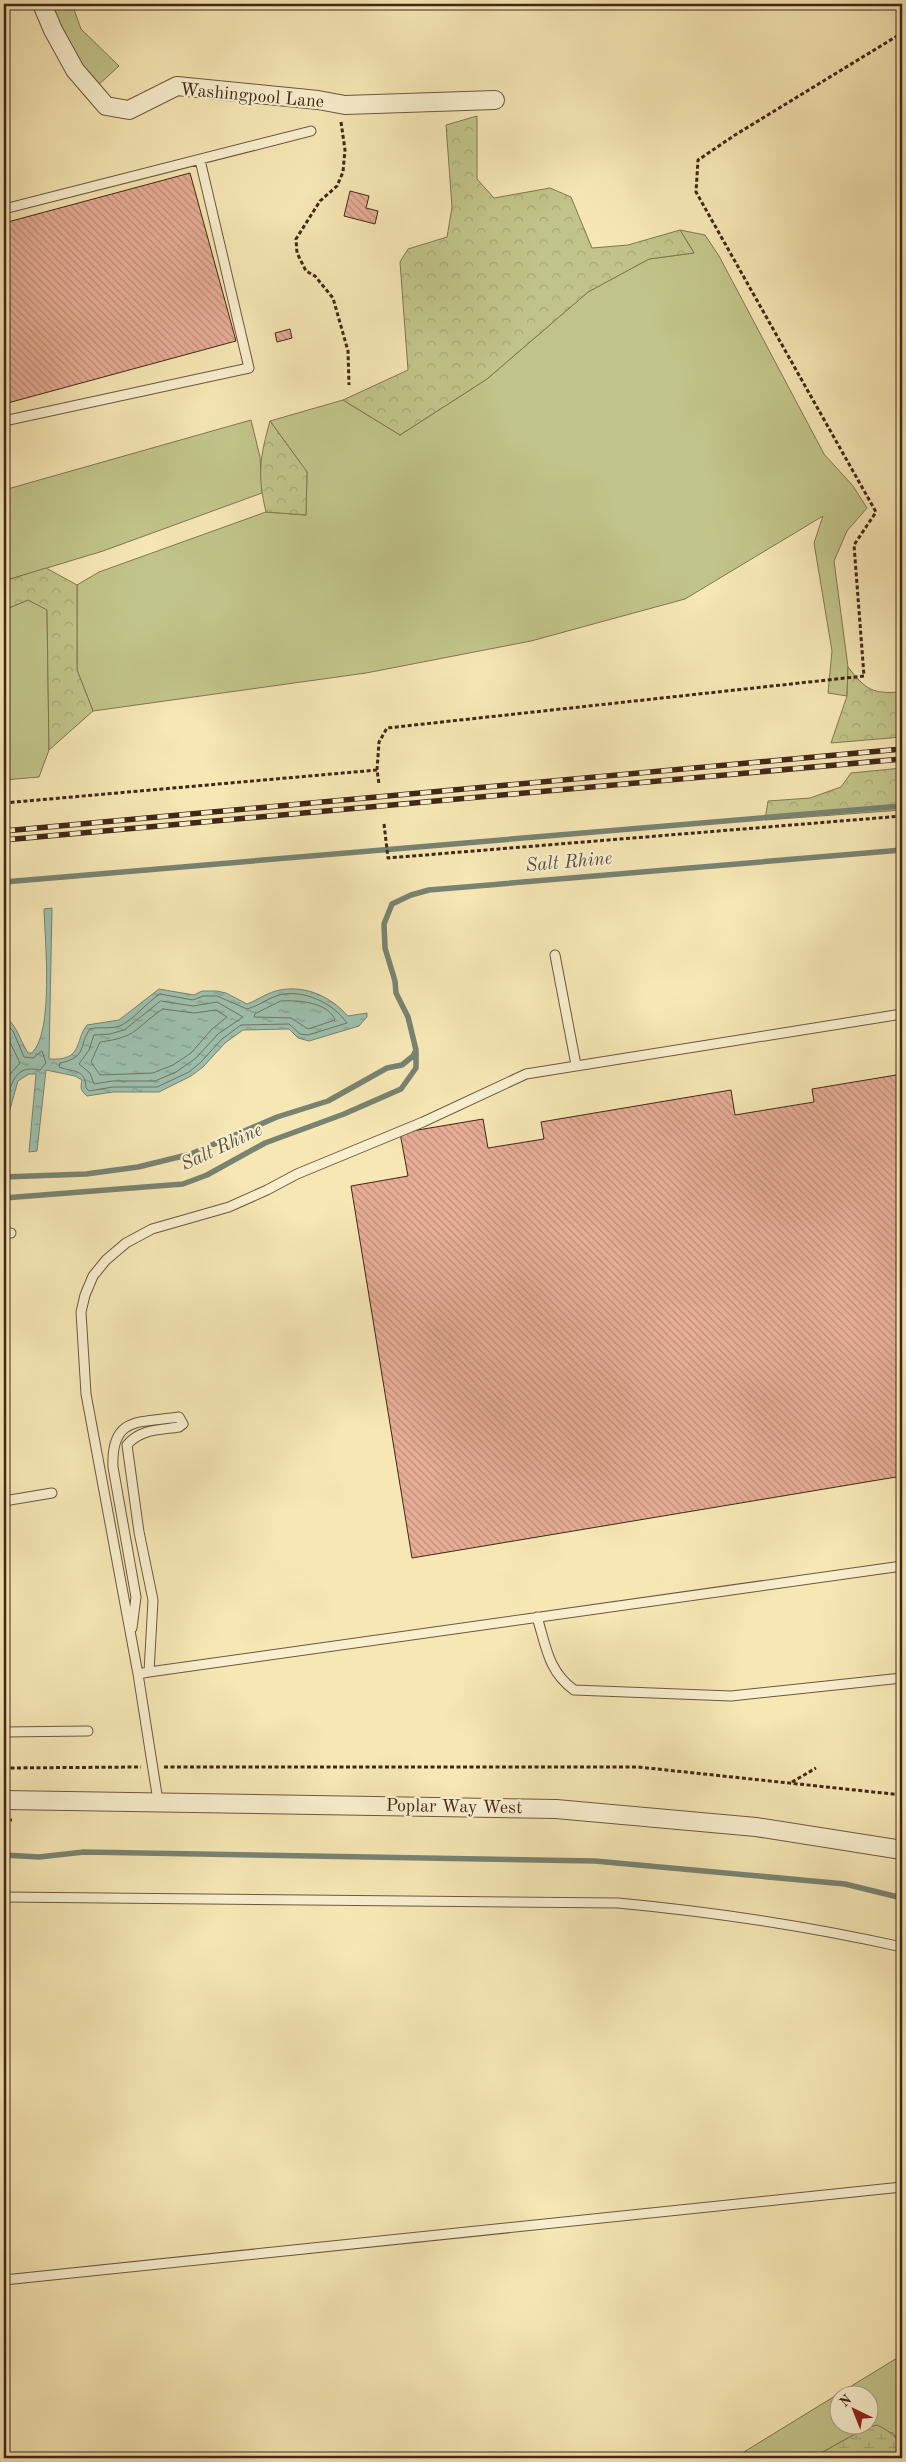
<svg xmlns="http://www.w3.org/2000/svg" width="906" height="2462" viewBox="0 0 906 2462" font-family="'Old Standard TT',serif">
  <defs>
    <pattern id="forest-crowns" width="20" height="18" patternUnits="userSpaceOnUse" patternTransform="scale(1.25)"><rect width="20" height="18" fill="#c1c48a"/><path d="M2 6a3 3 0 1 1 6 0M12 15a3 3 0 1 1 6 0" fill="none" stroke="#a7a876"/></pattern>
    <pattern id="wetland-marsh" width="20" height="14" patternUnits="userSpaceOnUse" patternTransform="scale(1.25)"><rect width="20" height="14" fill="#c1c48a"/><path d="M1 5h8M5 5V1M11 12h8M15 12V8" fill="none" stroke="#a7a876"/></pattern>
    <pattern id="water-ripples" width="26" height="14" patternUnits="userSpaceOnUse" patternTransform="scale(1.25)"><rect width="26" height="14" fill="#9dc0ae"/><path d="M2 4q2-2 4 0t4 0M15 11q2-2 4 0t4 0" fill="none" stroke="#829c8d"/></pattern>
    <pattern id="building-back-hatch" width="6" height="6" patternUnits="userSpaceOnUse" patternTransform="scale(1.25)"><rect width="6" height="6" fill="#e7ad96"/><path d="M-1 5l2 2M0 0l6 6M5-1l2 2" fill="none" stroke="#bd8d79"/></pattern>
  </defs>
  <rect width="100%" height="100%" fill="#f6e7b5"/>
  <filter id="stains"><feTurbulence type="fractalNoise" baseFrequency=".004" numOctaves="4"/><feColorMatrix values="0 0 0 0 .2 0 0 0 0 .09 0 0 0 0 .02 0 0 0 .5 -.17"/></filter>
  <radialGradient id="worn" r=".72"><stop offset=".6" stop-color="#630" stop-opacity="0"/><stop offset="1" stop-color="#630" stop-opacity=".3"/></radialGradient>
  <path fill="#c1c48a" stroke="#817650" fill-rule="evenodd" d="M35 4H72L81 29 119 66 96 87Z
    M680 230 705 235 719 256 824 454 853 486 867 508 847 531 834 561 848 667 847 696 828 693 832 651 814 543 823 516 685 599 531 641 366 673 93 711 77 670V585L99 572 266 512 306 515 307 472 270 421 343 400 400 435 487 379 588 292 649 259 694 253Z
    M251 420 260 457 262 493 103 551 4 581V490Z
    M28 600 47 609 49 750 39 777 4 780V610Z
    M902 2355V2447L893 2433 866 2428 812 2458H734ZM838 2394H868V2424H838Z"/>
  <path fill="url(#forest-crowns)" stroke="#817650" d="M477 116V179L494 198 550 188 571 197 592 248 628 245 680 230 694 253 649 259 588 292 487 379 400 435 343 400 408 370 400 262 408 249 447 237 452 207 446 125Z
    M270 421 307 472 306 515 266 512C257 474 260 457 270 421Z
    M46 568 77 585V670L93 711 49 750 47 610 28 600 4 610V581Z
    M848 667C866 690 872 694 902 692V737L831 743 847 696Z
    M902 768V810L765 820 768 801 810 798 841 787 851 773Z"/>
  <path fill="url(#wetland-marsh)" stroke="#817650" d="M877 2425C893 2433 902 2440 902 2458H812L866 2428Z"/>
  <path fill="url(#water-ripples)" stroke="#788372" d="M52 908 49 1059C84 1061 74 1041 87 1025L119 1020 159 989 194 995 202 991H217L226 993 247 1004C258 1000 268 992 280 990 306 985 331 997 348 1016L367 1013V1017L359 1026 309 1041 298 1038 289 1029 243 1030 225 1043 203 1067 191 1076 159 1092H113L87 1096C81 1091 80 1088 82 1080L75 1076 46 1070 37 1151 29 1152 36 1074H29L18 1081 8 1116 4 1120V1016C18 1026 19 1039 28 1053H32C54 1031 45 941 44 909Z"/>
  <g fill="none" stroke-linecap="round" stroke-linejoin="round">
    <path stroke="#6f7462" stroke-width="1" d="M160 994 193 1000 203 996H217L247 1009C259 1006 268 998 279 995 304 989 333 1003 347 1023L308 1035 300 1034 289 1024 241 1025 222 1039 200 1063 189 1072 157 1087H113L89 1091 86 1088C85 1068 75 1073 59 1067L60 1063C88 1057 78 1046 90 1029 100 1026 111 1030 122 1025 136 1017 146 1003 160 994Z
      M161 1001 193 1006 217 1002 243 1017 218 1034 196 1058 176 1072 155 1081H112L94 1084 90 1073 79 1064 89 1050 94 1035 110 1034 124 1030Z
      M281 1001C298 1000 328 1002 335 1020L308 1029 291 1018 254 1017 255 1014Z
      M163 1009 194 1013 216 1010 227 1017 212 1029 191 1053 173 1065 153 1073 100 1075 91 1062 100 1042C139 1037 134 1028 163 1009Z
      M4 1022 13 1031 24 1057 33 1058 42 1051 46 1063 40 1070C11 1063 10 1091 4 1112
      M4 1030 20 1063 10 1074 4 1087"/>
    <path stroke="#788372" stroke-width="5.5" d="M4 882 902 806
      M4 1177 86 1174 138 1167 191 1154 277 1117 328 1101 387 1068 402 1065 413 1056 416 1050 408 1017 396 993 395 981 385 948 384 924 392 904 411 895 429 890 902 850
      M4 1198 183 1184 207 1175 265 1143 344 1114 401 1089 416 1068V1052
      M4 1855 39 1857 84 1852 595 1861 845 1884 902 1898"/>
  </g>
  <path fill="url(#building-back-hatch)" stroke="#412717" d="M190 173 236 341 4 404V223Z
    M350 191 369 196 366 208 378 211 375 224 344 216Z
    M290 329 292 338 277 342 275 333Z
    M902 1074V1476L412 1558 351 1186 408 1176 400 1133 483 1119 488 1148 544 1139 541 1122 731 1090 735 1115 814 1102 812 1089Z"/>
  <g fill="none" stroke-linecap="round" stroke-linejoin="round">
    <g stroke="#6e573e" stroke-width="11">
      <path id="service" d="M4 209 311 131
        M4 421 249 368 200 160
        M555 955 576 1065
        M4 1233H11
        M4 1501 52 1493
        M537 1617C546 1646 548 1671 574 1690L731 1696 902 1678
        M132 1628 136 1597 113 1467C111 1416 139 1423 179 1417L183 1424 179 1427C160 1430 140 1429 127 1445L139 1532 153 1600 149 1672 138 1674 158 1801
        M149 1672 902 1566
        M138 1674 86 1394 81 1312 85 1295 93 1276 106 1260 126 1243 152 1229 229 1207 267 1190 297 1174 423 1122 526 1074 902 1014
        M4 1732 88 1731
        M4 1897 618 1903C714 1912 808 1926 902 1947
        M4 2280 902 2187"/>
    </g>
    <g stroke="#6e573e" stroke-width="20">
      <path id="minor" d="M42 4 53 30 75 70 106 106 129 110 177 86 318 100 345 105 495 100
        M4 1800 556 1809 756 1827 902 1850"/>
    </g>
    <path stroke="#412717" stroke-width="3" stroke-dasharray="4 2.5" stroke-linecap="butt" d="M341 122 345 150 343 172 337 186 320 201 296 239 297 253 306 271 315 276 333 298 348 351 349 385
      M377 770 379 742 387 728 864 676 854 545 876 512 696 192 698 160 735 135 902 33
      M4 803 377 770 379 784
      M384 824 388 858 902 816
      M164 1767H638L902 1795
      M4 1768 141 1767
      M792 1782 816 1768
      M4 1820H12"/>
    <use href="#service" stroke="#f9efcf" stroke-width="9"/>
    <use href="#minor" stroke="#f9efcf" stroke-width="18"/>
    <g stroke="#412717" stroke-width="5.5">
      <path id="rail" d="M4 831 902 749
        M4 840 902 759"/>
    </g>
    <use href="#rail" stroke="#f9efcf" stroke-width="4" stroke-dasharray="11" stroke-linecap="butt"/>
  </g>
  <g text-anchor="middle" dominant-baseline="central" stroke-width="4.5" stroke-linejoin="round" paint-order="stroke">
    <g font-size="18" fill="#412717" stroke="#f9efcf">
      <text transform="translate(252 96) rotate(5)">Washingpool Lane</text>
      <text transform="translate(454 1807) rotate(1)">Poplar Way West</text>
    </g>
    <g font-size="19" font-style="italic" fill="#584d3d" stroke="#f9efcf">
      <text transform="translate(569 863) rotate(-5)">Salt Rhine</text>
      <text transform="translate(222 1148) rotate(-25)">Salt Rhine</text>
    </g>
  </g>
  <rect width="906" height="2462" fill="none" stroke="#f6e7b5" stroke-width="20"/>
  <rect x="5" y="5" width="896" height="2452" fill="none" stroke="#412717" stroke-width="2.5"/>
  <rect x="10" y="10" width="886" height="2442" fill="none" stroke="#412717"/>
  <g transform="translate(854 2410) rotate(317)"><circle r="24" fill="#f9efcf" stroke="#af9f85"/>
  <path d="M0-4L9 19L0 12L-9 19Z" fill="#8f2418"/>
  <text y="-8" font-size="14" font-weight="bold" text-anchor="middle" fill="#412717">N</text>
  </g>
  <rect width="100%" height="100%" filter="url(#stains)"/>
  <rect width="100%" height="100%" fill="url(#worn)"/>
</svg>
